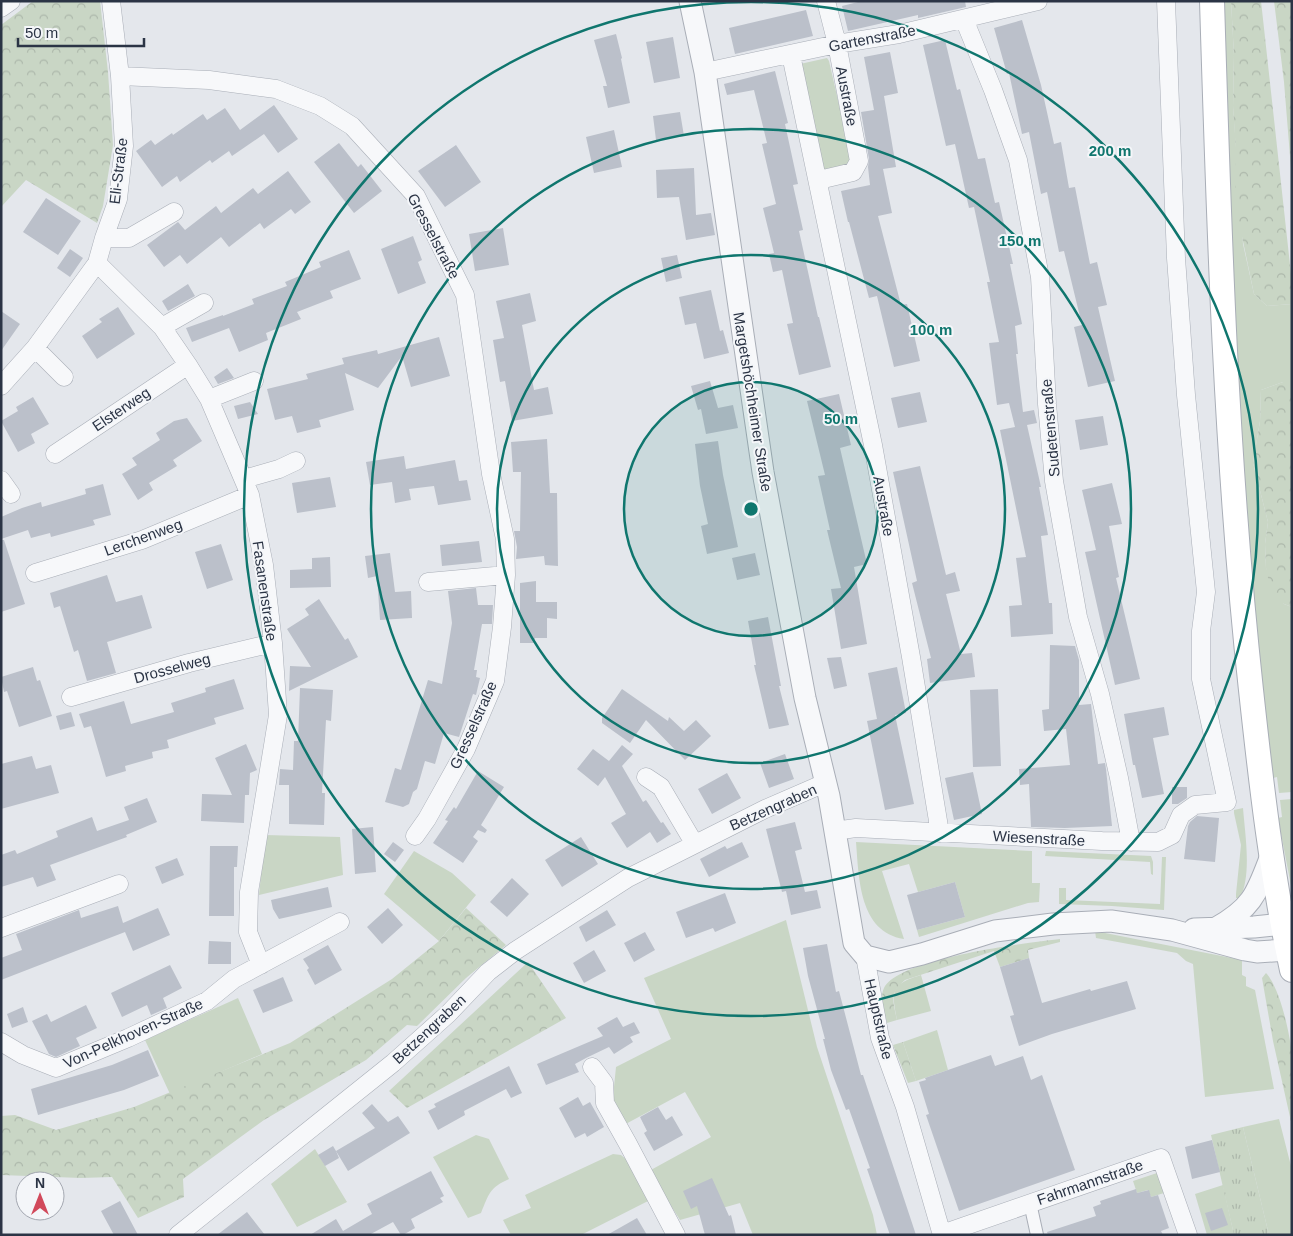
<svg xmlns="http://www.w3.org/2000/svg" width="1293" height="1236" viewBox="0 0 1293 1236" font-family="Arial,sans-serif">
  <defs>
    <pattern id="forest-crowns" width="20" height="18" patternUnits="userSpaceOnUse" patternTransform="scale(1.25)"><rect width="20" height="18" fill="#c9d6c5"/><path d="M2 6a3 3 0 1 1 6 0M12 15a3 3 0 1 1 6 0" fill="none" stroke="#adb8ab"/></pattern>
    <pattern id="park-tufts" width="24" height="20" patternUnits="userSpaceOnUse" patternTransform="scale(1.25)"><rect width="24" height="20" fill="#c9d6c5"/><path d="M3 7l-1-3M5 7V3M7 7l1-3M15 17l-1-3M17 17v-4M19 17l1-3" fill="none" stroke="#adb8ab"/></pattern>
  </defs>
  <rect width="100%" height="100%" fill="#e4e7ec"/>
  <path fill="#c9d6c5" d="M1223 1H1231L1234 55 1233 106 1243 244 1254 294 1267 306 1292 304V382H1283L1261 390 1260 421 1253 463 1268 522 1265 544 1266 568 1284 604 1292 607V792L1279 793 1277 777 1273 778 1259 670 1233 344Z
    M827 58 829 61 852 161 851 164 822 172 800 64Z
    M1292 799V891L1278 818 1282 817 1280 800Z
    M1243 808C1245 834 1252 875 1240 898H1236V894L1241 845 1234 813V810Z
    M265 835 340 837 343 875 259 895Z
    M856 842 1032 851V883H1040L1039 902 1028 903 919 937 917 930 965 917 955 882 918 892 909 864 882 871 904 939C859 932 859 878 856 842Z
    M414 851 452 873 476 895 439 941 384 894Z
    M1046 851 1151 856 1153 862V875L1151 874 1150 862 1045 856Z
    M1162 857H1166L1164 910 1112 906 1059 904V888H1066V900L1160 904Z
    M786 920 817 1047 873 1215 877 1235H753L740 1203 680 1220 649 1171 711 1137 685 1092 622 1126 612 1107 616 1067 671 1039 644 978Z
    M1095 931 1242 960V975L1246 977V986L1255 990 1274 1089 1205 1097 1193 964 1186 961 1177 953 1096 938Z
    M921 975 931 1011 897 1020C891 991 891 984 921 975Z
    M238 998 262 1054 170 1094 145 1040Z
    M937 1030 948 1070 916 1081 903 1042Z
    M1279 1119 1292 1170V1235H1269L1243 1127Z
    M476 1135 489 1139 509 1179C489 1188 489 1194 481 1213L468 1218 433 1157Z
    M315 1149 347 1202 297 1227 271 1184Z
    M613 1154 621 1155 627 1160 652 1199 581 1235H511L503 1220 531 1208 525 1195Z
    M1157 1173 1164 1193 1151 1197 1148 1190 1137 1193 1133 1181Z
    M1223 1185 1234 1235H1207L1195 1194Z"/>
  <path fill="url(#forest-crowns)" d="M33 1H100L108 72 113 145 103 206 97 223 26 180 1 207V25Z
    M1231 1H1261L1292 283V304L1267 306 1254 294 1235 203 1236 153 1233 106 1234 55Z
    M1274 1H1292V181L1284 82Z
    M1283 382H1292V607L1284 604 1270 588 1266 568 1265 544 1268 522 1253 463 1260 421 1261 390Z
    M466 908 506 945 466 978 417 1026 407 1025 366 1060 264 1120 183 1179 184 1197 138 1218 112 1177 81 1178 1 1175V1116L15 1115 56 1130 134 1107 290 1043 392 979 439 941Z
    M1060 939V942L1028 950 1029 958 1000 967 994 951 905 980C889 993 893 1001 897 1020L887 1023C885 1013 879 998 884 988 899 958 1026 943 1060 939Z
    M528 962 566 1018 407 1108 389 1091Z
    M1266 973C1280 988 1290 1034 1292 1055 1293 1078 1292 1102 1292 1126L1273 1041 1262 978Z
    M903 1042 916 1081 908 1083 893 1045Z"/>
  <path fill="url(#park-tufts)" d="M1243 1127 1269 1235H1234L1211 1135Z"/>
  <path fill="#bbc0ca" d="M862 1H965L966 7 918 18V15L848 31 842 6Z
    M806 10 813 36 735 54 729 28Z
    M1022 20 1041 85 1054 144 1061 142 1069 188 1075 187 1090 264 1097 262 1107 305 1098 307 1115 381 1088 387 1074 327 1082 325 1064 251 1059 252 1047 192 1041 194 1029 132 1022 134 1009 73 1007 74 994 28Z
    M616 34 622 58 621 59 630 103 608 108 603 86H607L594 40Z
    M673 37 680 78 654 83 646 42Z
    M945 40 957 90 960 89 978 159 985 158 995 203 999 202 1013 264H1010L1022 324 1015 326 1018 354H1016L1023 412 1034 410 1037 423 1027 425 1041 487H1039L1048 535 1041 536 1049 603H1052L1053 634 1011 637 1009 606 1022 605 1016 558 1026 557 1000 430 1015 427 1009 403 997 405 989 343 999 342 987 282H990L974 207 969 208 955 144 946 146 923 45Z
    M890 52 898 93 884 96 896 167 883 169 892 213 878 216 901 305 907 304 920 361 894 367 877 296 869 298 849 222H848L841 191 870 185 868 167 869 159 861 112 874 110 864 57Z
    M775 71 788 123 785 124 798 184 793 185 803 230 799 231 818 317H819L831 367 799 375 787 324 793 323 782 270 773 272 769 254 774 253 763 208 776 204 762 144 767 143 754 90 727 95 724 84Z
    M274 105 298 139 278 153 264 134 232 156 229 151 212 163 210 160 180 182 177 176 162 187 136 151 151 140 155 145 172 133 173 135 203 114 207 120 225 108 240 130Z
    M680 112 684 136 656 140 653 116Z
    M614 130 622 167 594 173 586 137Z
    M339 143 358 167 361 164 382 191 354 213 314 162Z
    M456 145 481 182 445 207 418 171Z
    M694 168 696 215 711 213 715 235 686 240 679 197 657 198 656 170Z
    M288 171 311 202 295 214 291 209 264 229 260 223 229 247 221 237 187 264 180 255 164 267 147 245 178 222 185 230 216 206 221 213 253 188 258 194Z
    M46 198 81 221 58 255 23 232Z
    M503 228 509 265 475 271 469 234Z
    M413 236 422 260 418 262 426 283 398 294 381 249Z
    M70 249 83 258 70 277 57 268Z
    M349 250 361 279 330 291 333 298 297 312 301 319 266 333 268 340 239 352 229 328 192 342 186 328 223 315V316L254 304 252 299 287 286 285 282 321 267 319 262Z
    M677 255 682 278 666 282 661 258Z
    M188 284 195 296 168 311 162 301Z
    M711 290 720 331 723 330 729 353 704 359 696 323 685 325 679 297Z
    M530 293 536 321 522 325 534 390 548 387 553 414 512 421 505 381 500 382 493 340 504 338 496 301Z
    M118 307 135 334 97 359 82 336 102 322 99 319Z
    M1 311 20 324 1 351Z
    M439 337 450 376 411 387 402 356 378 388 345 373 354 410 319 420 321 427 297 433 292 416 275 420 267 389 308 379 306 374 344 364 342 358 377 350 378 354Z
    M227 368 234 378 218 384 214 377Z
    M710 381 718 408 733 405 738 428 706 434 701 409 698 410 691 386Z
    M920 392 927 422 898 428 891 398Z
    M839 394 851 445 840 448 867 564 854 567 867 644 841 649 831 589 841 588 827 530H830L818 476 825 475 807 401Z
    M33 397 49 424 31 434 35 443 18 452 1 421 18 411 16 407Z
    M250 402 258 414 238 419 234 406Z
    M1103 416 1108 445 1080 450 1075 420Z
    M187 418 202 441 173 460 177 466 149 483 153 490 138 500 122 474 137 465 132 458 160 440 156 433 174 421Z
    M547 439 550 493H557L558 566 545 565 544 556 516 559 517 547 514 531H520L521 472H513L511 442Z
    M718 441 723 475 738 547 707 554 701 526 708 524 700 486 695 444Z
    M404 456 406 469 455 460 459 481 467 480 471 500 438 505 434 486 409 489 411 500 395 503 392 482 370 485 366 462Z
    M920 466 946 575 955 572 960 591 946 594 961 654 972 653 975 677 930 683 927 659 931 658 912 583 917 581 893 472Z
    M330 477 336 507 297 513 292 483Z
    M1112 483 1122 524 1109 526 1119 577 1116 578 1140 679 1115 685 1085 552 1096 550 1082 490Z
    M103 484 111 515 93 520 95 525 51 537 50 533 31 538 28 530 1 539V517L22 508 41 502 42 507 86 494 85 489Z
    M1 540H4L25 604 1 612Z
    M479 541 482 562 442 566 440 545Z
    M221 544 233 580 207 589 195 552Z
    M390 553 395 592 411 591 412 618 380 620 377 576 368 578 365 556Z
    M755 553 760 575 737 580 732 558Z
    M330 557 331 587 290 588V570L312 569V558Z
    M107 575 116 602 142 595 152 628 107 642 116 673 87 681 78 650 74 652 60 606 54 608 50 593Z
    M536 581V602H557V619L547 618V638H535L534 643H520V583Z
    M476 588 478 605H493L492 624H482L474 670H477L476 677 480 678 476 695 473 694 459 737 444 733 435 764 425 761 417 789 413 792 409 804 403 807 385 802 395 768 401 770 428 680 442 684 452 623 448 591Z
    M319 599 345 640 348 638 358 657 289 691 290 666 311 667 287 629 309 615 305 609Z
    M768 617 781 686H779L789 725 769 729 754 665H756L748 621Z
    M1050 645 1075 646 1079 660V705L1091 704 1098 764 1105 763 1106 769 1112 826 1065 828 1031 827 1029 784 1020 785 1019 769 1070 765 1066 729 1044 731 1042 710 1049 709Z
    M841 657 847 686 834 689 827 658Z
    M33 667 37 681 40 680 52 716 19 727 7 691 4 692 1 677Z
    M897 667 906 713 895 715 914 804 885 810 867 721 877 719 868 673Z
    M234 679 244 709 214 718 216 724 167 740 169 748 152 752 153 758 125 766 126 771 106 777 91 726 84 728 79 714 124 701 131 724 174 712 171 703 206 692 205 688Z
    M300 688 333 690 331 721 326 720 322 793H325L324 825 289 824V785H279L280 769 293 770 294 741H298Z
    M622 689 668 721 669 717 684 731 696 720 711 736 685 760 646 720 630 743 602 723V718Z
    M998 689 1001 766 973 767 970 690Z
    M1164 707 1169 735 1153 738 1164 794 1142 798 1135 765H1133L1124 714Z
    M71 712 75 726 60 730 56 716Z
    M246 744 257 770 250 773 249 795H245L244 823 201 821 202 794 232 795 215 758Z
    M622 745 633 754 622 766 643 802 646 800 661 823 663 822 671 834 657 843 650 832 627 848 611 823 626 814 605 777 598 786 577 769 593 749 609 761Z
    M785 754 794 779 769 788 760 763Z
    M32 756 36 769 51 765 59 793 1 809V764Z
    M478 771 504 787 481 825 487 830 485 833 478 830 473 837 478 841 463 863 433 843 448 821 445 820 454 807 456 809Z
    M973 772 982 814 954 820 945 778Z
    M727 773 741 798 712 814 698 789Z
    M1172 787H1187V798L1178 804H1172Z
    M147 798 157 822 126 835 127 837 50 865 56 880 37 887 33 877 1 887V855L15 850 17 854 58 837 56 831 92 817 97 831 129 820 124 807Z
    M1197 816 1219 818 1215 862 1184 859 1188 826 1190 822Z
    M795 822 802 849 795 851 805 892 817 890 821 908 791 915 786 891 782 892 766 829Z
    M373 827 376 872 355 874 352 829Z
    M581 837 598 864 562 887 545 860Z
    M393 842 404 850 395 862 384 854Z
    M742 842 749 857 709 877 700 859 725 846 727 849Z
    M210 846H238L237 867H234V916H209Z
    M177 858 184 875 162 884 155 867Z
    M512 878 529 894 507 917 490 902Z
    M955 882 965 917 917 930 907 895Z
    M328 887 332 907 279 919 273 909 271 900Z
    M725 893 736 923 715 932 713 928 686 938 676 912Z
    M118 906 123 923 158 908 170 935 133 951 125 932 1 980V958L22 950 16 934 79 910 81 918Z
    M388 908 403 925 382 944 367 927Z
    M607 910 616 925 586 942 579 927Z
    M645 932 655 950 634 962 624 943Z
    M209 941 231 942V964H208Z
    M827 944 836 992 839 991 861 1075H863L916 1235H890L867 1169 870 1168 849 1109 846 1110 831 1070 823 1039H825L808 976 803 948Z
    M328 945 342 970 315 985 307 970 309 968 303 959Z
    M594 950 606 971 584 983 573 963Z
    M1029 958 1042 1003 1090 989 1091 991 1127 981 1136 1009 1052 1034 1019 1046 1010 1016 1014 1015 1000 967Z
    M170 965 182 988 163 998 167 1008 151 1015 147 1005 122 1017 111 993Z
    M283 977 293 1001 263 1013 253 990Z
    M86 1005 97 1028 76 1038 80 1046 56 1057 49 1054 32 1021 47 1014 51 1022Z
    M23 1007 28 1022 12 1028 7 1014Z
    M617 1017 623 1027 634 1022 640 1033 630 1037 633 1042 614 1054 609 1047 586 1058 575 1064 579 1072 546 1085 537 1064 603 1036 597 1028Z
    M148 1050 159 1076 124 1090 38 1115 31 1089 112 1065Z
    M991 1055 995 1066 1023 1056 1031 1080 1042 1075 1075 1170 959 1211 926 1115 929 1114 919 1082 926 1080 925 1078Z
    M509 1066 522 1093 511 1098 506 1089 464 1111 465 1115 438 1130 428 1111 436 1107 434 1104Z
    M578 1097 583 1106 590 1102 604 1127 587 1137 585 1133 575 1138 559 1108Z
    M372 1104 388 1122 398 1116 410 1133 348 1171 336 1151 339 1158 325 1166 318 1155 333 1146 336 1151 375 1128 362 1113Z
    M658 1107 666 1120 672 1116 683 1135 654 1151 644 1133 647 1131 640 1117Z
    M1212 1140 1220 1172 1192 1179 1185 1147Z
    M431 1171 444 1196 440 1198 443 1202 411 1219 415 1228 403 1235H401L393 1222 369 1235H310L336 1219 343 1231 372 1214 367 1204Z
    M712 1178 729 1216 731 1215 736 1235H705L697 1206 691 1209 683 1191Z
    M1136 1189 1137 1193 1149 1190 1151 1197 1158 1195 1169 1228 1161 1231 1163 1235H1048L1047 1232 1096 1216 1093 1207 1101 1204 1100 1201Z
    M120 1201 138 1235H114L101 1211Z
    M1222 1208 1228 1225 1211 1231 1205 1213Z
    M247 1212 265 1235H217Z
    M637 1218 647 1235H607Z"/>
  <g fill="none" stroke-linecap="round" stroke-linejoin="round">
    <g stroke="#a9aeb7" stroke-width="14">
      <path id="pedestrian" d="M1030 1203 1037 1235"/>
    </g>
    <g stroke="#a9aeb7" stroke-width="19">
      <path id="minor" d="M1 8 11 1
        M964 19 993 90 1018 160 1040 277 1047 404 1054 481 1078 617 1100 694 1119 778 1131 842
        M791 55 873 445 911 657 940 833
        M705 72 837 44 899 34 1038 1
        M120 76 209 80 276 89 320 106 352 126 416 196 465 295 491 474 505 539 506 575 428 582
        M819 180 853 172 859 161 837 44 826 1
        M104 238H129L174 212
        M97 263 162 327 188 365 209 399 250 495 264 565 273 643 278 715 249 892 248 932 261 965
        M162 327 204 303
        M35 348 64 377
        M1 386 35 348 97 263 104 238 118 199 124 146 120 76 111 1
        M209 399 254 381
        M55 454 188 365
        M244 479 279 469 296 461
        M1 480 11 494
        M35 573 142 540 250 495
        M71 697 189 663 273 643
        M646 777 661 787 694 843
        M834 831 856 828 1102 841 1158 842 1172 835 1181 815 1195 805 1227 802 1201 679V631L1206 592 1186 395 1176 258 1166 1
        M415 836 427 819 466 749 495 681 502 627 506 575
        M1 928 119 884
        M865 956 880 1038 905 1107 942 1235
        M1 1042 23 1055 56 1068 128 1038 207 1001 234 979 340 922
        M592 1067 604 1083 605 1103 628 1144 676 1235
        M942 1234 1161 1158 1188 1235
        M178 1235 393 1063 448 1014 488 972 515 951 628 878 765 809 825 783"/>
    </g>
    <g stroke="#a9aeb7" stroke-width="23">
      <path id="tertiary" d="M690 1 705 72 763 472 805 698 829 796 854 943 865 956 889 962 922 954 995 931 1053 924 1111 921 1172 930 1245 950 1257 952 1287 950
        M1216 928C1254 907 1257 892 1272 853
        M1194 929 1254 927 1283 924"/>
    </g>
    <g stroke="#a9aeb7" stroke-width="26">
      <path id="secondary" d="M1212 1C1219 231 1226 461 1251 690 1261 783 1272 878 1292 970"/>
    </g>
    <use href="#pedestrian" stroke="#f7f8fa" stroke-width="12"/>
    <use href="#minor" stroke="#f7f8fa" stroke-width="18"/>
    <use href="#tertiary" stroke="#f7f8fa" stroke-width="21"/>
    <use href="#secondary" stroke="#fff" stroke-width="24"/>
  </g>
  <circle cx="751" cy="509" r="127" fill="#0f766e" fill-opacity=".12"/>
  <g fill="none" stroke="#0f766e" stroke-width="2.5">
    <circle cx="751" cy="509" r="127"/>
    <circle cx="751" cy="509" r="254"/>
    <circle cx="751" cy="509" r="380"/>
    <circle cx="751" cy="509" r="507"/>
  </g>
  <g text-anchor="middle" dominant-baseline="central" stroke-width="4" stroke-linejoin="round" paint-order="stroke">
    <g font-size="15" fill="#2b3445" stroke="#f4f6f9">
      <text transform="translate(872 38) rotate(-11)">Gartenstraße</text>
      <text transform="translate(847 96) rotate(79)">Austraße</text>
      <text transform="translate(118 171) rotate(-83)">Eli-Straße</text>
      <text transform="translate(434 236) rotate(62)">Gresselstraße</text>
      <text transform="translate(753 402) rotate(81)">Margetshöchheimer Straße</text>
      <text transform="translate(121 409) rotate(-34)">Elsterweg</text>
      <text transform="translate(1050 428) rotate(-95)">Sudetenstraße</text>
      <text transform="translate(884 506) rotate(80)">Austraße</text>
      <text transform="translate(143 537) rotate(-20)">Lerchenweg</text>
      <text transform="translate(265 591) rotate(82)">Fasanenstraße</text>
      <text transform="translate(172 668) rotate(-15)">Drosselweg</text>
      <text transform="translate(473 725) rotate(-66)">Gresselstraße</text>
      <text transform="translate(773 807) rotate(-24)">Betzengraben</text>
      <text transform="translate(1039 838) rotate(3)">Wiesenstraße</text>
      <text transform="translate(879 1019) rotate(77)">Hauptstraße</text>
      <text transform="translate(429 1029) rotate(-43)">Betzengraben</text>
      <text transform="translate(133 1033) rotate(-24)">Von-Pelkhoven-Straße</text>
      <text transform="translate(1090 1182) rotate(-19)">Fahrmannstraße</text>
    </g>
  </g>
  <circle cx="751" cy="509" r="8" fill="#0f766e" stroke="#f4f6f9" stroke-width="2.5"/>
  <g font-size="15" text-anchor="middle" font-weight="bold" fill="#0f766e" stroke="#f4f6f9" stroke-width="4" stroke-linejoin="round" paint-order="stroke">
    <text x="1110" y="156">200 m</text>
    <text x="1020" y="246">150 m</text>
    <text x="931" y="335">100 m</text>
    <text x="841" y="424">50 m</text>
  </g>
  <rect width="1293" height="1236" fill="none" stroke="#2b3445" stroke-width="5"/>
  <g transform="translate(40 1196)"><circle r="24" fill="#f4f6f9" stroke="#a4a8b1"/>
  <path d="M0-4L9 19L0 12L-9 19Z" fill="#d1495b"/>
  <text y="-8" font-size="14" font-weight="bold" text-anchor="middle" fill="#2b3445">N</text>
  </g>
  <path d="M18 38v8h126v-8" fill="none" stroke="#2b3445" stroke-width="2.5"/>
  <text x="25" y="38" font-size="15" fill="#2b3445" stroke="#f4f6f9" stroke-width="4" paint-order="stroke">50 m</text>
</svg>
